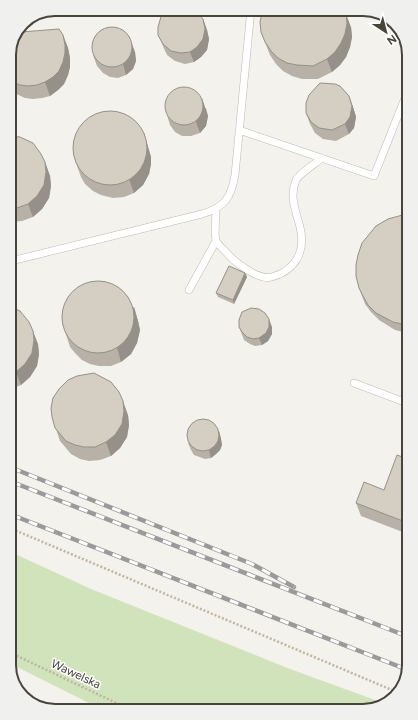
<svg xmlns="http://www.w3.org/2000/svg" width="418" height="720" viewBox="0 0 418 720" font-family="Figtree,sans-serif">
  <rect width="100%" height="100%" fill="#f4f2ed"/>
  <path fill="#d1e3bb" d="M13 553 91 589 290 669 386 704 383 706 103 710 13 665Z"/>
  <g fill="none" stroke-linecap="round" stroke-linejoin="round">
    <g stroke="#bfbab0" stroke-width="8">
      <path id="service" d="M239 130 374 176 405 98
        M216 209C216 217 214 234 216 240 217 244 223 249 226 252 234 262 259 281 272 277 296 270 306 251 300 227 296 211 289 197 296 180 299 174 316 163 322 158
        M11 261 202 214C225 207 231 198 235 175L251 9
        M189 290 216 241
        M354 383 407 403"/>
    </g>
    <path stroke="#bfb5a3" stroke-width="2.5" stroke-dasharray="2 2" stroke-linecap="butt" d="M12 529 399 693
      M13 654 131 710"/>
    <use href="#service" stroke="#fff" stroke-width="7"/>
    <g stroke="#9a9a9a" stroke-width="4.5">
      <path id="rail" d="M12 468 252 564 294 587
        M12 482 409 637
        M12 515 408 670"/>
    </g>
    <use href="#rail" stroke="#fff" stroke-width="3" stroke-dasharray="9" stroke-linecap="butt"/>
  </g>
  <path fill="#b7b1a8" d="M93 9H131L96 17Z
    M203 19 207 30 209 39 207 50 201 57 194 62 185 64 175 61 167 55 158 35Z
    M22 24 24 32 63 35 68 48 70 58V67L68 75 64 84 58 90 50 96 42 98 33 99 25 98 12 92 9 90V52Z
    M351 27 352 37 350 47 346 57 340 65 332 72 318 79H302L292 76 283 71 276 64 270 55 261 32Z
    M135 52 136 61 133 69 126 75 118 78 110 77 103 73 97 66 93 55Z
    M349 96 353 107 356 117 354 128 349 134 336 141 323 139 315 133 310 124 306 113Z
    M206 108 208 116 206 126 200 133 191 136H182L175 132 170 125 167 115Z
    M144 133 151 157V164L149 174 143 185 134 193 124 197 113 198 101 195 93 191 85 184 81 177 76 163Z
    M10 136 45 162 50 176 51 186 49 198 42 209 33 217 22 221 10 222Z
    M406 214 407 333 395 330 379 320 371 312 365 304 359 288Z
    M245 273 247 277 234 304 218 297 216 293Z
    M11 307 38 344 39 354 37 366 30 377 21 385 11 389Z
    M134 307 138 321 140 330 137 343 131 354 121 362 111 366H99L90 364 82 360 75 353 70 347 62 322Z
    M239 327H272V334L268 341 262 345 255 346 250 344 244 340Z
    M128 415 129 425 127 437 120 448 111 456 100 460 89 461 80 459 71 454 60 441 52 417Z
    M219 431 221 439 222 445 220 450 216 454 211 458 205 459 194 455 191 450 188 443Z
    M407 453 408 534 361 516 356 503 384 490 405 458Z"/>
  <path fill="#959088" d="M344 9 351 27 352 37 350 47 346 57 340 65 332 72 327 59Z
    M203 19 207 30 209 39 207 50 201 57 194 62 190 52Z
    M22 24 23 27 26 46 21 32 20 27Z
    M63 35 68 48 70 58V67L68 75 64 84 58 90 50 96 45 82Z
    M131 41 135 52 136 61 133 69 126 75 123 64Z
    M349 96 353 107 356 117 354 128 349 134 345 124Z
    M202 98 208 116 206 126 200 133 196 122Z
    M144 133 151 157V164L149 174 143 185 134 193 129 179Z
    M45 162 50 176 51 186 49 198 42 209 33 217 28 204Z
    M245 273 247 277 234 304 233 300Z
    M134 307 138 321 140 330 137 343 131 354 121 362 117 348Z
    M269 319 272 327V334L268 341 262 345 259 338Z
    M33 331 38 344 39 354 37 366 30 377 21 385 16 372Z
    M123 401 128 415 129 425 127 437 120 448 111 456 106 442Z
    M219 431 221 439 222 445 220 450 216 454 211 458 209 450Z"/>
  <path fill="#d5cec3" stroke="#959088" d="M166 9H193L197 12 203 19 205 29 203 39 197 47 190 52 181 53 171 51 163 44 158 35V27L163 10Z
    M263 9H344L346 13 347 23 345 34 341 43 335 52 327 59 313 66 297 65 287 63 278 58 271 51 265 42 261 32 260 22Z
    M20 27 21 32 59 29 63 35 65 45V53L63 62 59 71 53 77 45 82 37 85 28 86 20 85 9 80V52Z
    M92 47a20 20 0 1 1 40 0a20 20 0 1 1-40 0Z
    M320 83 335 84 340 86 349 96 352 106 350 117 345 124 332 130 319 128 311 122 306 113V103L309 95Z
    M165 106a19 19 0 1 1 38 0a19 19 0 1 1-38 0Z
    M73 148a37 37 0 1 1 74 0a37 37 0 1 1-74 0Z
    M10 136 20 137 33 143 41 154 45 162 46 172 44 185 37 196 28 204 17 208H10Z
    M406 214 407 325 393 322 376 313 368 305 363 296 359 288 356 276V265L358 255 362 243 376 226 388 219Z
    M229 266 245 273 233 300 216 293Z
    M62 317a36 36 0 1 1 72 0a36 36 0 1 1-72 0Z
    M11 307 20 311 29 322 33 331 34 340 32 353 25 364 16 372 11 373Z
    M251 308 259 309 265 313 269 319V327L266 333 259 338 253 339 247 337 242 332 239 327V320L242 312Z
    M94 373 111 382 119 392 123 401 124 411 122 424 115 435 106 442 95 447H84L75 445 66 441 55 428 52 417 51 408 53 398 59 389 68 380 77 376Z
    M187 435a16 16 0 1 1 32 0a16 16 0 1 1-32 0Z
    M407 453 408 523 356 503 364 482 384 490 397 455 405 458Z"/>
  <g text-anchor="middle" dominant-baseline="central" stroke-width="3" stroke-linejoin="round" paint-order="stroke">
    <g font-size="12" fill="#48433b" stroke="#fff">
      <text transform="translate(76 674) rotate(25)">Wawelska</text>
    </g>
  </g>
  <path d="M0 0H418V720H0ZM55 16H363A39 39 0 0 1 402 55V665A39 39 0 0 1 363 704H55A39 39 0 0 1 16 665V55A39 39 0 0 1 55 16Z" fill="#f0f0ef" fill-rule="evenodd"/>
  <path fill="none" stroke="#48433b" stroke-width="2" d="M55 16H363A39 39 0 0 1 402 55V665A39 39 0 0 1 363 704H55A39 39 0 0 1 16 665V55A39 39 0 0 1 55 16Z"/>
  <g transform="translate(386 32) rotate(144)" stroke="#ffffff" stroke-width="3" paint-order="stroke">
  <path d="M0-3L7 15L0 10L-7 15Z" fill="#48433b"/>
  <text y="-6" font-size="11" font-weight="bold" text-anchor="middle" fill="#48433b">N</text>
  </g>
</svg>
